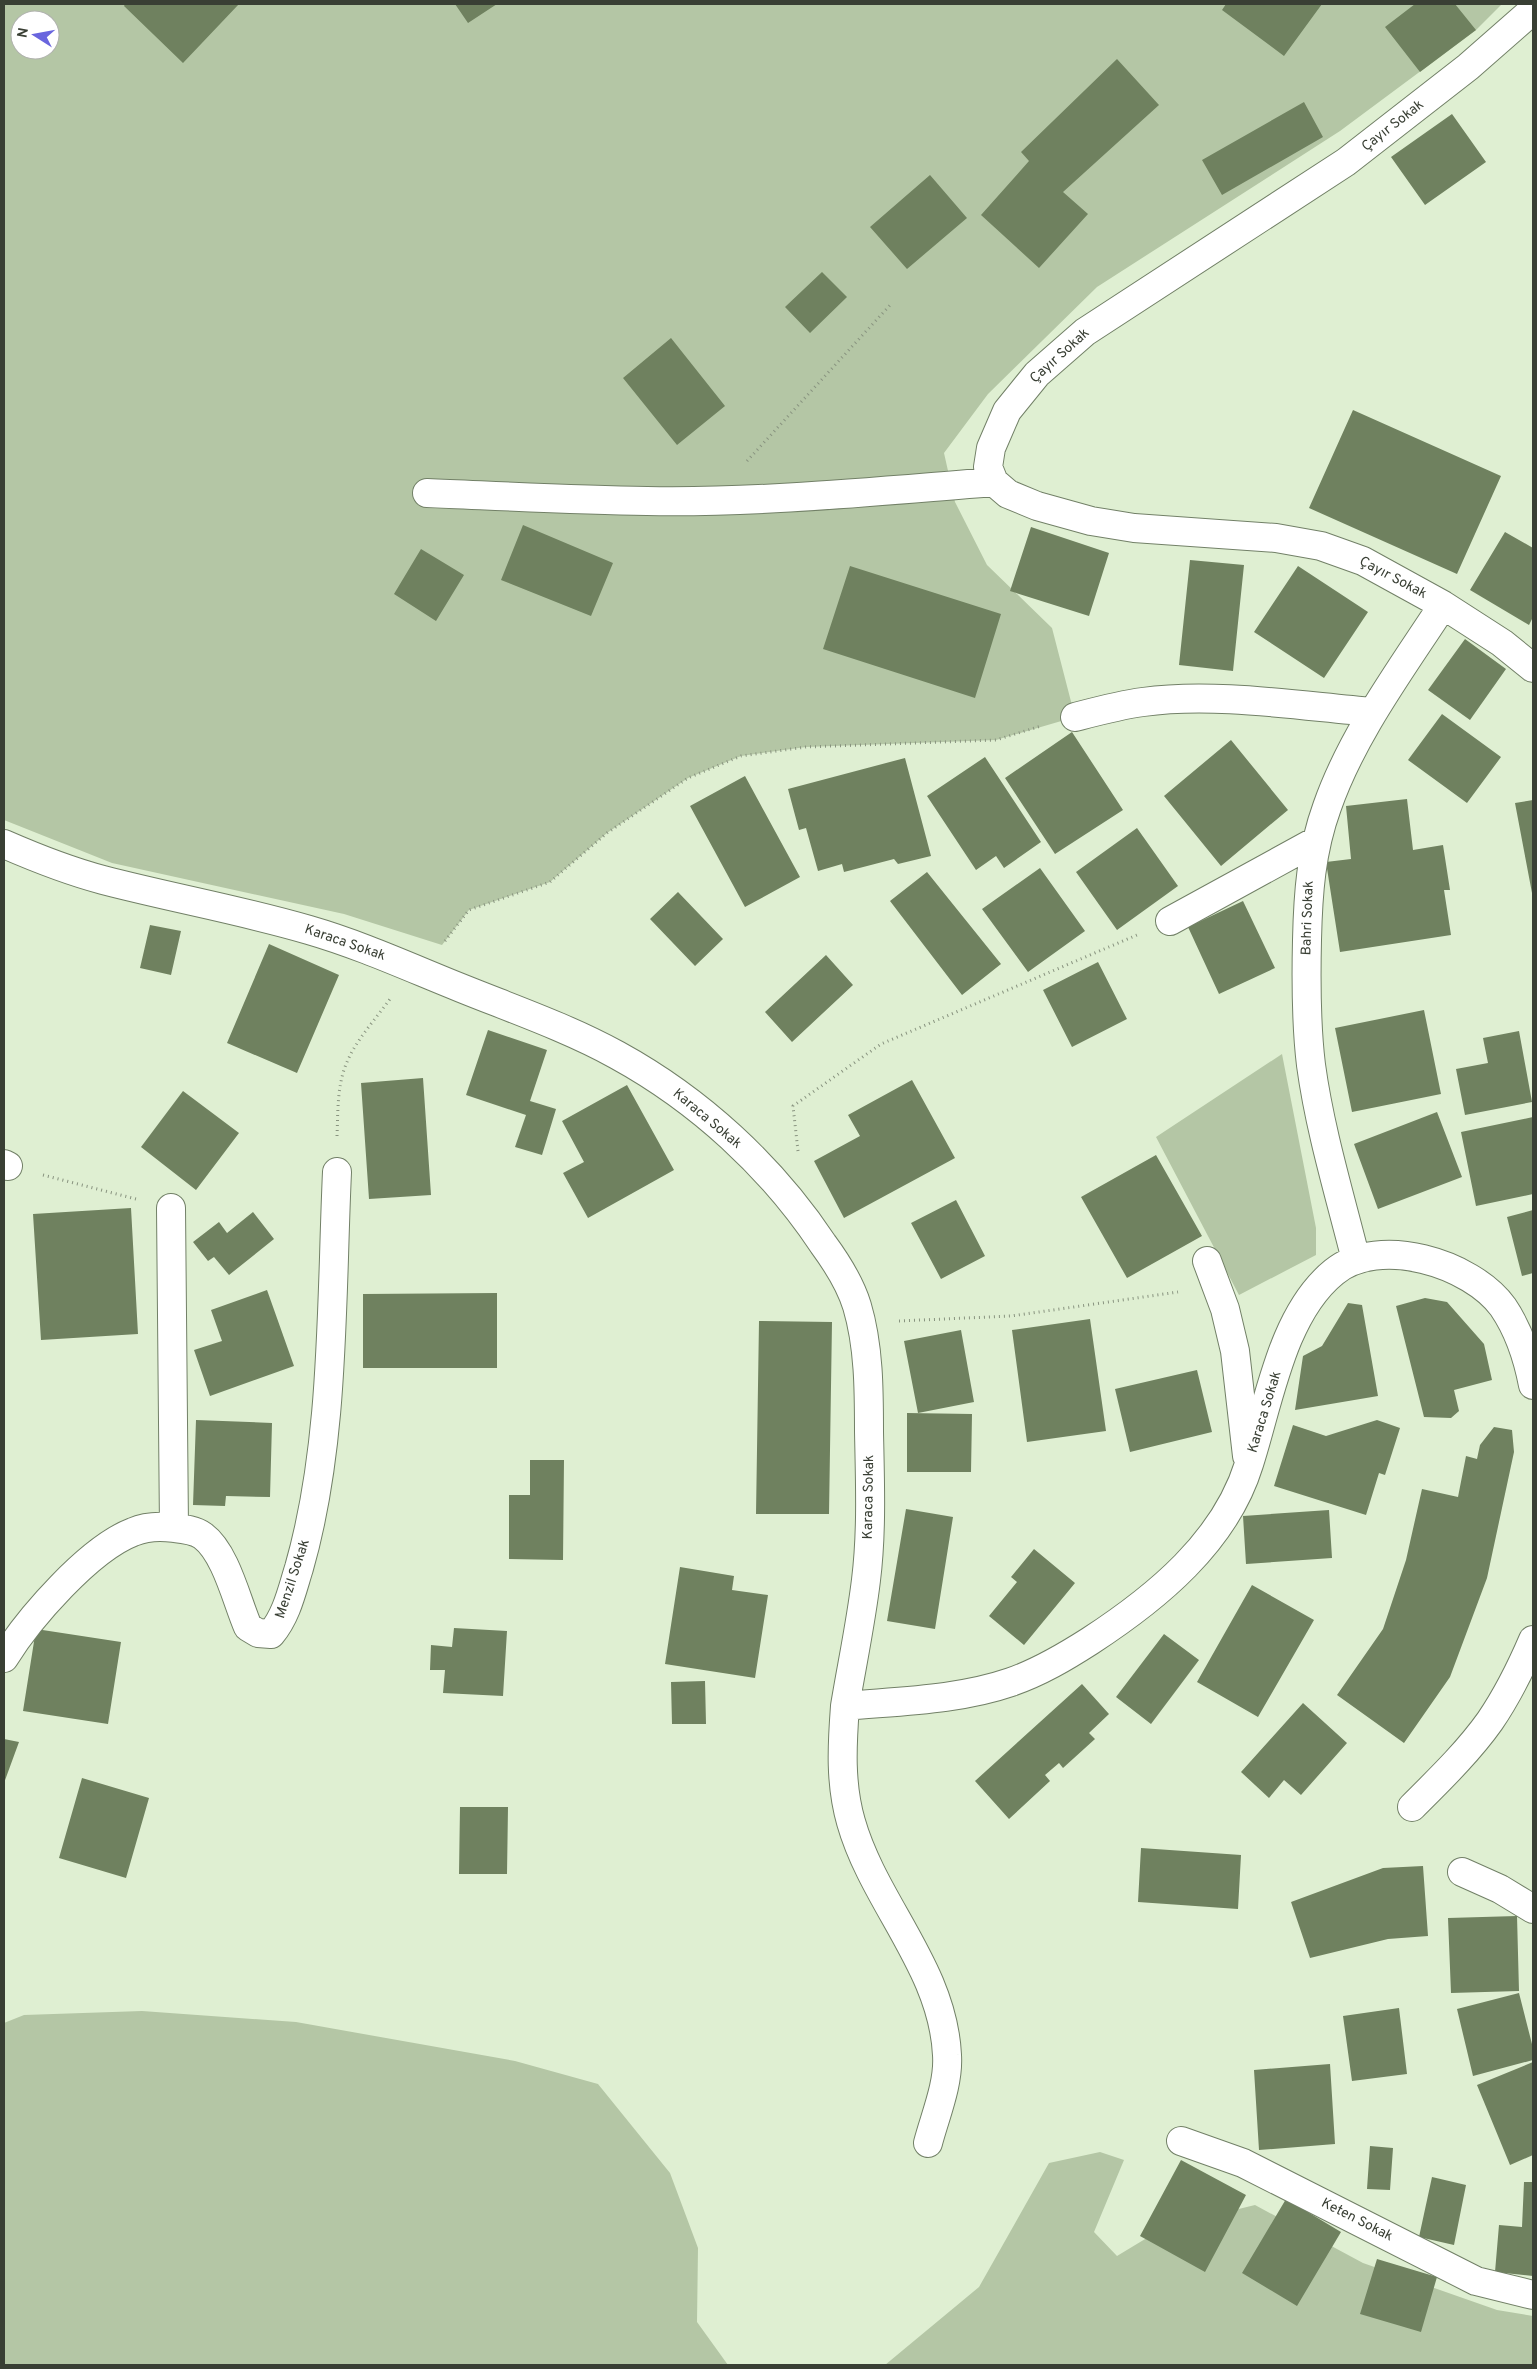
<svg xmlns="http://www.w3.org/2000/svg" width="1537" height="2369" viewBox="0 0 1537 2369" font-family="Overpass,sans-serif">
  <rect width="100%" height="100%" fill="#dfefd2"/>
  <path fill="#b4c6a5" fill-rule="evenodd" d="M4 4H1502L1476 30 1340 131 1097 287 988 394 944 453 955 502 987 565 1052 628 1075 717 996 740 806 747 741 756 688 778 607 833 550 882 469 910 442 945 344 914 112 863 4 820ZM20 20H50V50H20Z
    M1282 1054 1316 1228V1255L1239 1295 1156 1137Z
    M142 2011 296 2022 515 2061 598 2084 670 2173 698 2248 697 2322 728 2365H4V2023L24 2015Z
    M1100 2152 1124 2160 1094 2232 1117 2256 1165 2227 1255 2205 1363 2263 1497 2310 1533 2316V2365H885L979 2287 1049 2163Z"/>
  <path fill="#6f815f" d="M125 4H239L183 63 124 6Z
    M455 4H497L468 23Z
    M1226 4H1322L1284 56 1222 10Z
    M1415 4H1455L1476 30 1420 72 1385 27Z
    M1117 59 1159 105 1063 192 1088 214 1039 268 981 215 1029 161 1021 152Z
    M1304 102 1323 137 1222 195 1202 160Z
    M1452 114 1486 162 1425 205 1391 157Z
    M930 175 967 218 907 269 870 227Z
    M822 272 847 297 810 333 785 307Z
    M671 338 725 406 677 445 623 378Z
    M1353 410 1501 476 1457 574 1309 508Z
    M523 525 613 563 591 616 501 580Z
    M1031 527 1109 553 1089 616 1010 591Z
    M1505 532 1533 548V617L1529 625 1470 590Z
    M421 549 464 575 436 621 394 594Z
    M1190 560 1244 565 1233 671 1179 665Z
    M850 566 1001 614 975 698 823 649Z
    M1298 566 1368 612 1324 678 1254 632Z
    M1465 639 1506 669 1470 720 1428 690Z
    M1442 714 1501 757 1467 803 1408 760Z
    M1072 732 1123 810 1055 854 1005 778Z
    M1231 740 1288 810 1221 866 1164 796Z
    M985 757 1041 842 1004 868 996 856 976 870 927 796Z
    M905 758 931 856 898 864 894 859 844 872 842 864 818 871 806 828 799 830 788 789Z
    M745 776 800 877 745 907 690 806Z
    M1407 799 1413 850 1443 845 1450 890H1444L1451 935 1340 952 1326 862 1351 859 1346 806Z
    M1533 800V893H1532L1515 803Z
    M1137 828 1178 886 1117 930 1076 872Z
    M1040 868 1085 931 1028 972 982 909Z
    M927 872 1001 964 962 995 890 901Z
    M678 892 723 939 695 966 650 919Z
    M1243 901 1275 968 1219 994 1188 927Z
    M150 925 181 931 171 975 140 968Z
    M269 944 339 975 297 1073 227 1043Z
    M826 955 853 985 792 1042 765 1012Z
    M1098 962 1127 1019 1072 1047 1043 990Z
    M1424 1010 1441 1094 1352 1112 1335 1028Z
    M488 1030 547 1050 530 1101 556 1109 542 1155 515 1147 526 1115 466 1095Z
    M1519 1031 1532 1102 1465 1115 1456 1069 1488 1063 1483 1038Z
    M423 1078 431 1195 369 1199 361 1083Z
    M912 1080 955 1158 844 1218 814 1161 860 1136 848 1115Z
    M627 1085 674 1170 588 1218 563 1173 584 1162 562 1121Z
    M183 1091 239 1133 196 1190 141 1147Z
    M1437 1112 1462 1177 1378 1209 1354 1144Z
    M1533 1117V1194L1476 1206 1461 1132Z
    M1156 1155 1202 1236 1127 1278 1081 1197Z
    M956 1200 985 1256 941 1279 911 1223Z
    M131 1208 138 1334 41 1340 33 1214Z
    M1533 1210V1273L1522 1276 1507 1217Z
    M253 1212 274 1239 229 1275 214 1257 208 1261 193 1242 219 1222 227 1233Z
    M267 1290 294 1366 210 1396 194 1350 222 1341 211 1310Z
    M497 1293V1368H363V1294Z
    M1425 1298 1447 1302 1484 1344 1492 1380 1454 1390 1459 1411 1451 1418 1424 1417 1396 1306Z
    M1348 1303 1362 1305 1378 1396 1295 1410 1303 1356 1322 1346Z
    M1090 1319 1106 1431 1027 1442 1012 1330Z
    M759 1321 832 1322 829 1514H756Z
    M961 1330 974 1402 918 1413 904 1341Z
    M1197 1370 1212 1432 1130 1452 1115 1389Z
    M907 1413 972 1414 971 1472H907Z
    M196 1420 272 1423 270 1497 226 1496 225 1506 193 1505Z
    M1377 1420 1400 1428 1385 1475 1379 1473 1366 1515 1274 1486 1293 1425 1326 1436Z
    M1494 1427 1512 1430 1514 1452 1487 1578 1450 1677 1404 1743 1337 1695 1383 1629 1406 1560 1422 1489 1458 1497 1466 1456 1477 1459 1480 1445Z
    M530 1460H564L563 1560 509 1559V1495H530Z
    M906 1509 953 1517 935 1629 887 1621Z
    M1329 1510 1332 1558 1246 1564 1243 1516Z
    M1034 1549 1075 1583 1024 1645 989 1616 1017 1582 1011 1577Z
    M680 1567 734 1576 732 1590 768 1595 755 1678 665 1664Z
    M1252 1585 1314 1620 1258 1717 1197 1682Z
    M454 1628 507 1631 503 1696 443 1693 445 1670H430L431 1645 452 1647Z
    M36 1629 121 1642 108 1724 23 1711Z
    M1164 1634 1199 1660 1151 1724 1116 1697Z
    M705 1681 706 1724H672L671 1682Z
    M1082 1684 1109 1714 1089 1733 1095 1739 1063 1768 1059 1763 1045 1775 1050 1781 1009 1819 975 1781Z
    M1303 1703 1347 1743 1301 1795 1284 1780 1269 1798 1241 1772Z
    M4 1739 19 1742 4 1783Z
    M82 1778 149 1798 126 1878 59 1858Z
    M460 1807H508L507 1874H459Z
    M1141 1848 1241 1855 1238 1909 1138 1902Z
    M1423 1866 1428 1936 1388 1939 1310 1958 1291 1902 1383 1868Z
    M1517 1916 1519 1991 1451 1993 1448 1918Z
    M1519 1993 1533 2048V2060L1473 2076 1457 2009Z
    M1399 2008 1407 2074 1352 2081 1343 2016Z
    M1533 2062V2155L1510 2165 1477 2085Z
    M1330 2064 1335 2144 1259 2150 1254 2070Z
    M1370 2146 1393 2148 1390 2190 1367 2189Z
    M1181 2160 1246 2195 1205 2272 1140 2236Z
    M1432 2177 1466 2185 1454 2245 1419 2237Z
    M1524 2182H1533V2276L1495 2272 1499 2225 1522 2227Z
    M1286 2199 1341 2232 1297 2306 1242 2273Z
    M1377 2259 1437 2277 1421 2332 1360 2314Z"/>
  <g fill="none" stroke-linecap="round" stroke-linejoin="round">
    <g stroke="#728067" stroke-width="30">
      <path id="minor" d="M1533 10 1468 67 1346 162 1085 332 1037 374 1007 411 991 448 988 467 994 482 1008 494 1037 506 1091 521 1134 528 1276 538 1321 546 1363 561 1443 605 1502 643 1533 668
        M427 493C500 496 574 500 647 501 762 503 878 491 994 482
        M1075 717C1098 711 1120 705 1143 702 1214 692 1300 706 1373 712
        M4 844C36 858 69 871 103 880 172 898 241 910 309 930 361 945 411 968 461 988 513 1009 568 1028 617 1055 699 1100 771 1166 823 1244 837 1263 850 1283 857 1306 869 1346 869 1391 869 1432 870 1481 872 1532 866 1580 861 1622 852 1664 845 1706 900 1701 959 1700 1011 1682 1040 1672 1065 1657 1090 1641 1156 1598 1225 1542 1249 1464 1269 1402 1282 1314 1334 1272 1379 1235 1471 1263 1503 1307 1518 1329 1528 1359 1533 1385
        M1170 921 1316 841
        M4 1164 8 1166
        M171 1208 174 1528
        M1356 1260C1340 1196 1320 1131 1311 1065 1306 1024 1306 982 1307 940 1308 894 1311 851 1327 807 1352 735 1402 668 1443 605
        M1207 1261 1225 1309 1235 1351 1247 1456
        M4 1658C29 1618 89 1549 133 1532 145 1527 161 1526 174 1528 184 1529 195 1530 203 1536 226 1553 237 1602 248 1627L258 1633 271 1634C287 1615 292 1590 299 1568 335 1443 331 1301 337 1172
        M845 1706C842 1746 840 1784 851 1822 874 1903 943 1968 947 2055 949 2084 935 2116 928 2143
        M1412 1807C1439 1780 1468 1752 1490 1721 1507 1696 1521 1668 1533 1640
        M1462 1872 1500 1889 1533 1909
        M1181 2141 1243 2163 1476 2281 1533 2295"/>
    </g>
    <path stroke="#88937f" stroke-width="3" stroke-dasharray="1 4" stroke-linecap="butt" d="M747 461 892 303
      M445 941 469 910 550 882 607 833 688 778 741 756 806 747 996 740 1041 726
      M337 1136C338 1113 337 1089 345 1067 354 1042 375 1020 390 999
      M798 1151 793 1106 881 1044 1137 935
      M43 1175 136 1199
      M899 1321 1011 1316 1178 1292"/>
    <use href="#minor" stroke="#fff" stroke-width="28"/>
  </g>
  <g text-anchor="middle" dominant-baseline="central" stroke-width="5" stroke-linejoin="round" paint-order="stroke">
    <g font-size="14" fill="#393f34" stroke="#fff">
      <text transform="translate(1393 126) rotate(-38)">Çayır Sokak</text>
      <text transform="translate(1060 356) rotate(-42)">Çayır Sokak</text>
      <text transform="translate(1393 578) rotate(28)">Çayır Sokak</text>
      <text transform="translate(1308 918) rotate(-88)">Bahri Sokak</text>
      <text transform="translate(345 943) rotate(19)">Karaca Sokak</text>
      <text transform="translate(707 1119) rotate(40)">Karaca Sokak</text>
      <text transform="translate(1265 1412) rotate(-73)">Karaca Sokak</text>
      <text transform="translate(869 1497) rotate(-89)">Karaca Sokak</text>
      <text transform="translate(293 1579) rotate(-72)">Menzil Sokak</text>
      <text transform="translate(1357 2220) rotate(27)">Keten Sokak</text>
    </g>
  </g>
  <rect width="1537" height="2369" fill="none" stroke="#393f34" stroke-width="10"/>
  <g transform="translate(35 35) rotate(281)"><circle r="24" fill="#ffffff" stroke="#b0b2ae"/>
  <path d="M0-4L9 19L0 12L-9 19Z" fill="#6965de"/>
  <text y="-8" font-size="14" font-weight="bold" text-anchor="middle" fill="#393f34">N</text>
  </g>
</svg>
